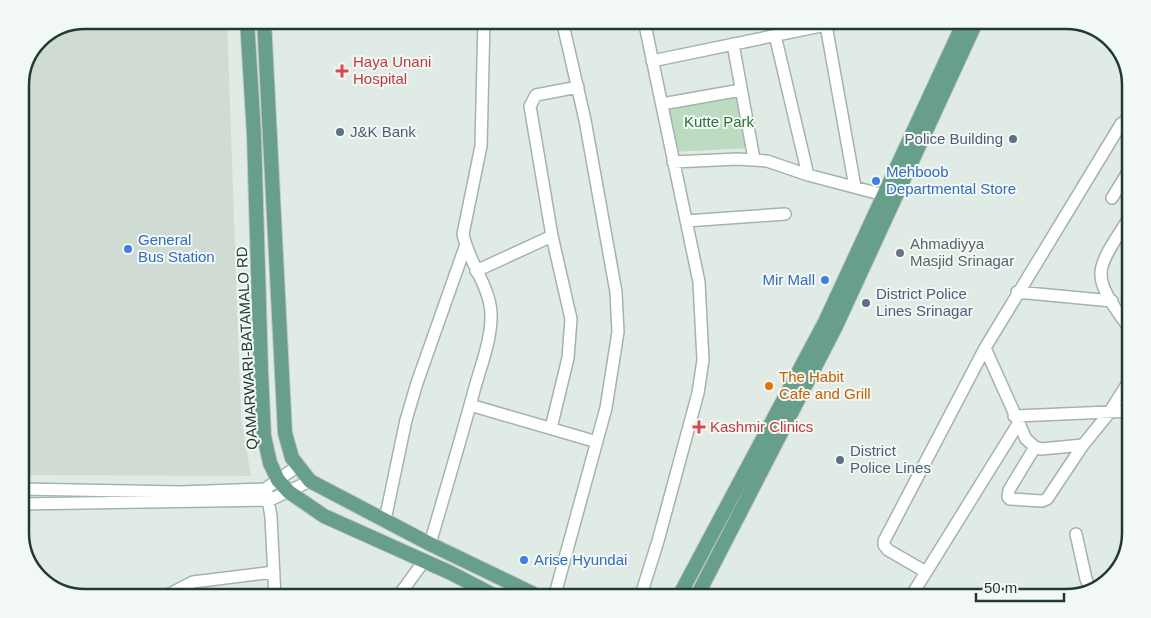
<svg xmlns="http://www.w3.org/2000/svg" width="1151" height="618" font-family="Helvetica,sans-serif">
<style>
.built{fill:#d0dbd4}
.green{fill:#bbdcc0}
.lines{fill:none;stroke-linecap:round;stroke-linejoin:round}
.minor-casing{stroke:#a4b3ac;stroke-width:14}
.major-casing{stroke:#c1c8c6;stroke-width:16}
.minor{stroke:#fff;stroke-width:11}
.major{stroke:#689f8a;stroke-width:14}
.health-dot{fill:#e0444e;stroke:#f2f8f4;stroke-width:2}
.service-dot{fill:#5c6f8a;stroke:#f2f8f4;stroke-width:2}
.shop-dot{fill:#3f7fe0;stroke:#f2f8f4;stroke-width:2}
.worship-dot{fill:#6b7280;stroke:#f2f8f4;stroke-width:2}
.food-dot{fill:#e8710a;stroke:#f2f8f4;stroke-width:2}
.labels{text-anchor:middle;stroke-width:4;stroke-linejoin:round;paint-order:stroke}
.health-label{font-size:15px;fill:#be3a42;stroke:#f2f8f4;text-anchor:start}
.park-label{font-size:15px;fill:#2e7040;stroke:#f2f8f4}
.service-label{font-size:15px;fill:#4e5e75;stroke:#f2f8f4;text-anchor:start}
.shop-label{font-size:15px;fill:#366cbe;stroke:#f2f8f4;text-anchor:start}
.worship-label{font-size:15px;fill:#5b616d;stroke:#f2f8f4;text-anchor:start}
.street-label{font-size:15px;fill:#223b32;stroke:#f2f8f4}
.food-label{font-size:15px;fill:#c56008;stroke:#f2f8f4;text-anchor:start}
.rim{fill:none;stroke:#223b32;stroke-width:2.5}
</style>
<rect width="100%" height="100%" fill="#e1ebe6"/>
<path class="built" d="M85,20H227L241,417L251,476L20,475V81L39,39Z"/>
<path class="green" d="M741,90L752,148L672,152L662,104Z"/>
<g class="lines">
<g class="minor-casing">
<path id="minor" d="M950,20L962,27
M826,25L855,187
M775,35L808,175
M733,44L754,159
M652,61L850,20
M662,104L741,90
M673,162L738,159L767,161L808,175L884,195
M1112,198L1131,167
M1131,215C1123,229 1101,257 1101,273C1100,292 1121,315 1131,331
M686,221L785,214
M476,271L552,236
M1017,292L1112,301
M985,348L1026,439L1035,447L1041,449L1083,445L1109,413L1131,378
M470,405L597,442
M1014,416L1131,411
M551,428L568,358L571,319L552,236L530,106L536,95L578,87
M1035,447L1009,490L1008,497L1010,499L1042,501L1047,499L1083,445
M20,489L181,492L265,489L298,466
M267,493L271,517L275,598
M20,504L270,500L310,481
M385,520L406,420L417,383L465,247
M1076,534L1086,579L1091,591
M430,544C445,492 461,439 475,387C482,363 492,337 491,312C489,285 468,261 463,234L481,146L484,20
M926,572L888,550L884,545V541L985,348L1121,124L1126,120L1131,121
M162,598L193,582L274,572
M397,598L424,561
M554,598L606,408L618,332L616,292L585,120L562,20
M640,598L658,541L698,393L703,360L699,282L644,20
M910,598L1018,424"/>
</g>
<g class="major-casing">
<path id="major" d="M247,20L254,135L261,371L264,436L270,463L278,480L289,492L324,516L451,573L499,598
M264,20L285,433L292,458L310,481L430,544L542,598
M678,598L825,322L965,20
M696,598L836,326L977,20"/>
</g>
<use href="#minor" class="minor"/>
<use href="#major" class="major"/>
</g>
<g class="health-dot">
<path d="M339.5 63.5h5v5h5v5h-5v5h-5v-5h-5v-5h5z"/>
<path d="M696.5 419.5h5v5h5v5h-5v5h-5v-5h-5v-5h5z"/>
</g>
<g class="service-dot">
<circle cx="340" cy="132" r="5"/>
<circle cx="1013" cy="139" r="5"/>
<circle cx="866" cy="303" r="5"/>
<circle cx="840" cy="460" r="5"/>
</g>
<g class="shop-dot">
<circle cx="876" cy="181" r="5"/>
<circle cx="128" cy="249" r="5"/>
<circle cx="825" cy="280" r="5"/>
<circle cx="524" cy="560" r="5"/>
</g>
<circle class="worship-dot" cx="900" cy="253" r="5"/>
<circle class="food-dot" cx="769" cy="386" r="5"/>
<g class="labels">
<g class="health-label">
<text x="353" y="67">Haya Unani<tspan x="353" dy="17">Hospital</tspan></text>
<text x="710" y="432">Kashmir Clinics</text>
</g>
<g class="park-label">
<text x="719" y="127">Kutte Park</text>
</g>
<g class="service-label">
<text x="350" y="137">J&amp;K Bank</text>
<text x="1003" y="144" text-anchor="end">Police Building</text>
<text x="876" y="299">District Police<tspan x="876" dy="17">Lines Srinagar</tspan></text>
<text x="850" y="456">District<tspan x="850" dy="17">Police Lines</tspan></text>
</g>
<g class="shop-label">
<text x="886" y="177">Mehboob<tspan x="886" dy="17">Departmental Store</tspan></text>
<text x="138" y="245">General<tspan x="138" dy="17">Bus Station</tspan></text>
<text x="815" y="285" text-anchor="end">Mir Mall</text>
<text x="534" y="565">Arise Hyundai</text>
</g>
<g class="worship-label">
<text x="910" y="249">Ahmadiyya<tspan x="910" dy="17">Masjid Srinagar</tspan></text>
</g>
<g class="street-label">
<text transform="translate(247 348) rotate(-93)" y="5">QAMARWARI-BATAMALO RD</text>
</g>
<g class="food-label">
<text x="779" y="382">The Habit<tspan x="779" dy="17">Cafe and Grill</tspan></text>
</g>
</g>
<path d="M0 0H1151V618H0ZM85 29H1066A56 56 0 0 1 1122 85V533A56 56 0 0 1 1066 589H85A56 56 0 0 1 29 533V85A56 56 0 0 1 85 29Z" fill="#f2f8f4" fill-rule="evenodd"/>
<path class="rim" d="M85 29H1066A56 56 0 0 1 1122 85V533A56 56 0 0 1 1066 589H85A56 56 0 0 1 29 533V85A56 56 0 0 1 85 29Z"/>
<path d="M976 593v8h88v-8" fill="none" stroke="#223b32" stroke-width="2.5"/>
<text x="984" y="593" font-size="15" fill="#223b32" stroke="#f2f8f4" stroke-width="4" paint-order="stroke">50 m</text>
</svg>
